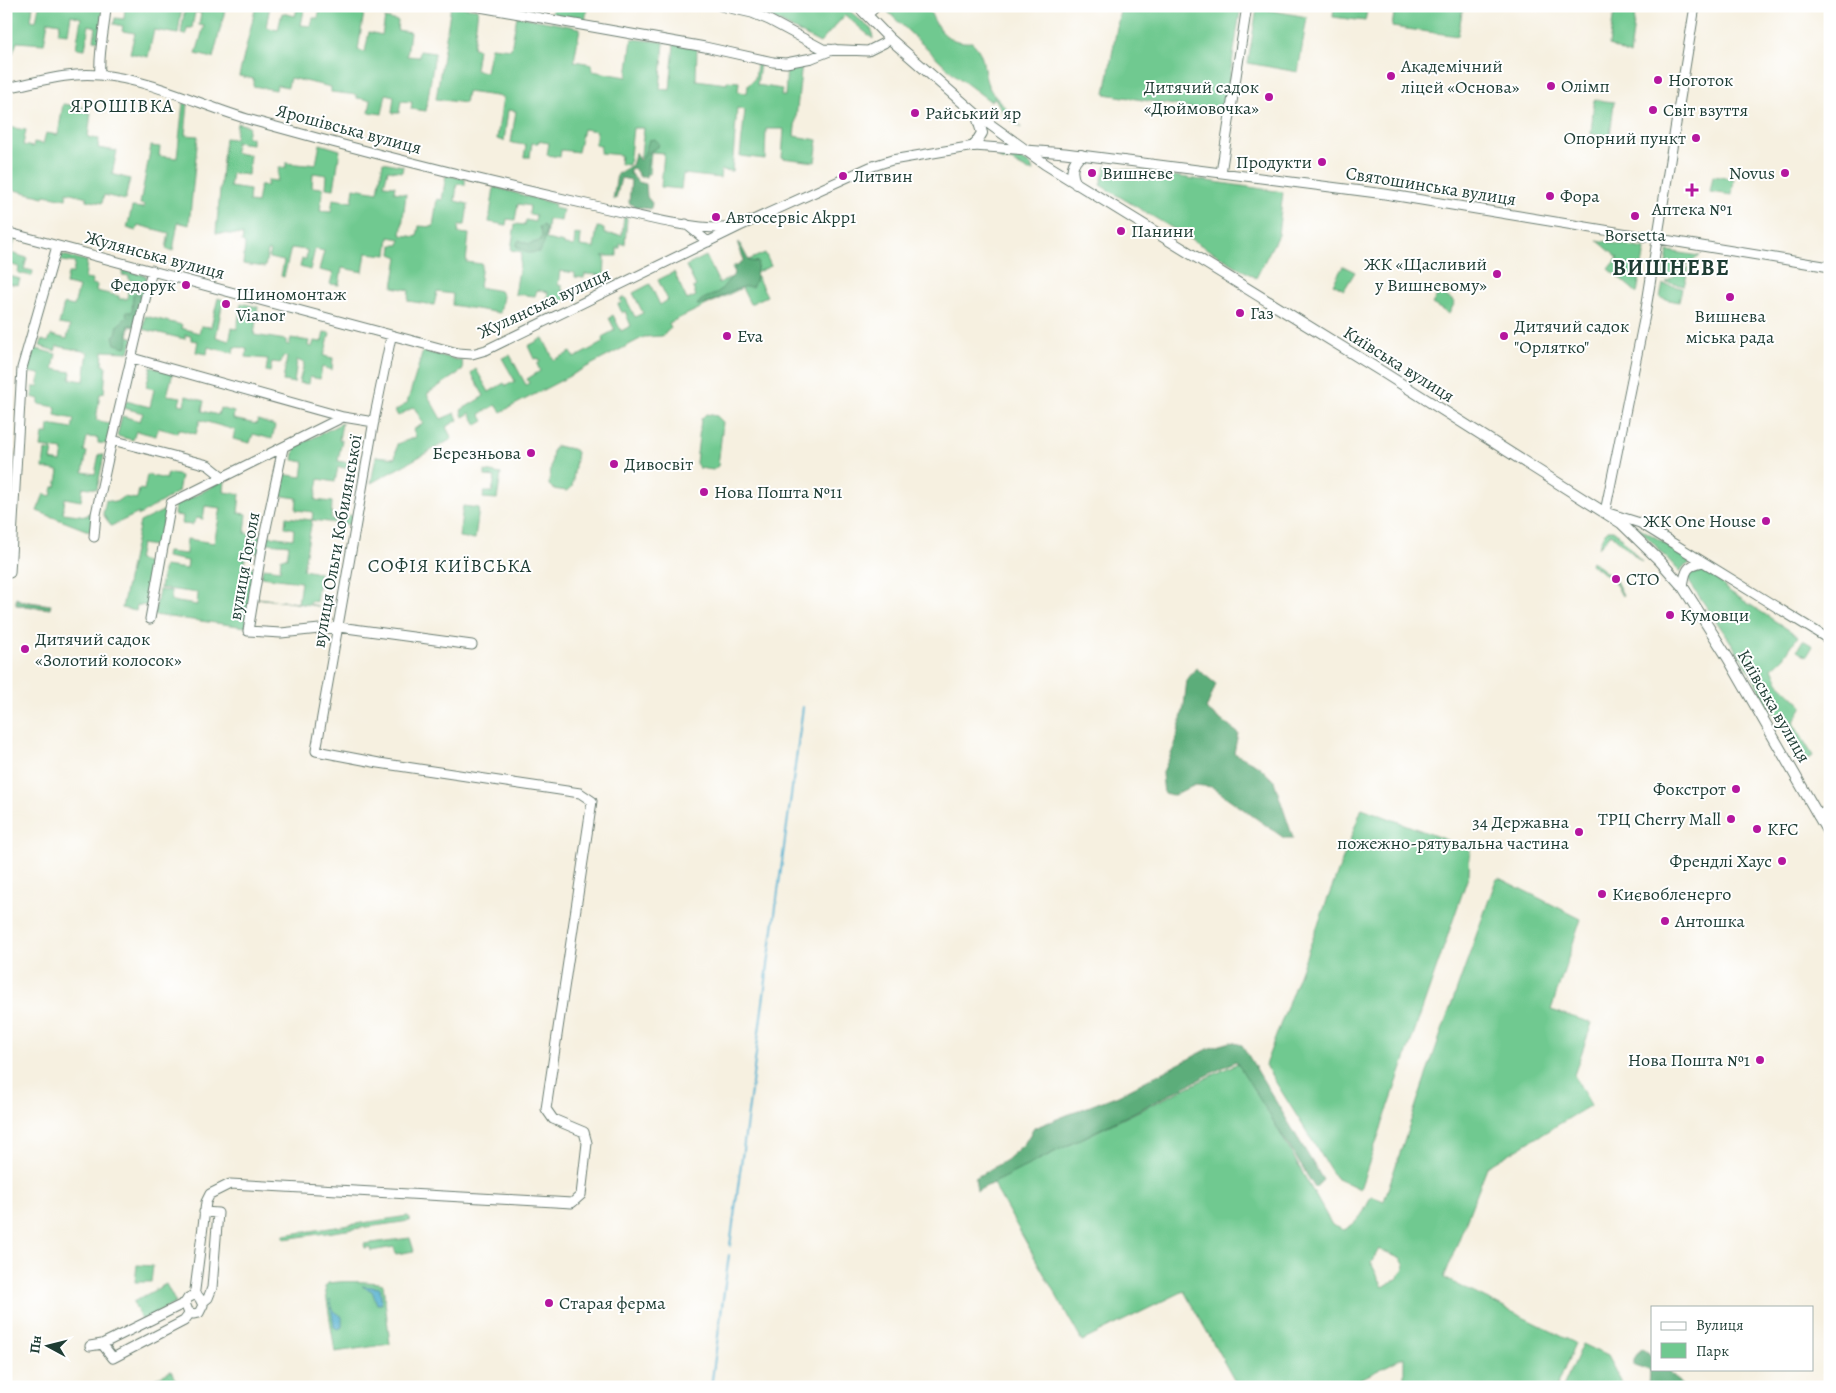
<svg xmlns="http://www.w3.org/2000/svg" width="1836" height="1393" font-family="Alegreya,serif">
<style>
.green{fill:#70c990;stroke:#488362;fill-rule:evenodd}
.forest{fill:#5cad7a;stroke:#3e7557}
.water{fill:#4faece;stroke:#377681}
.lines{fill:none;stroke-linecap:round;stroke-linejoin:round}
.stream{stroke:#4faece;stroke-width:2}
.minor-casing{stroke:#6a7c70;stroke-width:11}
.major-casing{stroke:#6a7c70;stroke-width:12}
.minor{stroke:#fff;stroke-width:9}
.major{stroke:#fff;stroke-width:10}
.poi-dot{fill:#b5179e;stroke:#fff;stroke-width:2}
.labels{text-anchor:middle;stroke-width:4;stroke-linejoin:round;paint-order:stroke}
.poi-label{font-size:18px;fill:#1f3d34;stroke:#fff;text-anchor:start}
.street-label{font-size:18px;fill:#1f3d34;stroke:#fff}
.neighbourhood-label{font-size:19px;letter-spacing:1px;fill:#1f3d34;stroke:#fff}
.district-label{font-size:22px;font-weight:bold;letter-spacing:1px;fill:#1f3d34;stroke:#fff}
</style>
<rect width="100%" height="100%" fill="#fff"/>
<filter id="ink" filterUnits="userSpaceOnUse"><feTurbulence type="fractalNoise" baseFrequency=".02" numOctaves="2"/><feDisplacementMap in="SourceGraphic" scale="10" xChannelSelector="R" yChannelSelector="G"/><feConvolveMatrix kernelMatrix="1 2 1 2 8 2 1 2 1" color-interpolation-filters="sRGB"/></filter>
<filter id="wash" filterUnits="userSpaceOnUse"><feTurbulence type="fractalNoise" baseFrequency=".0096" numOctaves="4" result="noise"/><feDisplacementMap in="SourceGraphic" scale="20" xChannelSelector="R" yChannelSelector="G"/><feGaussianBlur stdDeviation="1.12" result="paint"/><feColorMatrix in="noise" values="0 0 0 0 0 0 0 0 0 0 0 0 0 0 0 0 0 1.4 0 .05"/><feComposite in="paint" operator="in"/></filter>
<g filter="url(#wash)">
<rect width="100%" height="100%" fill="#f6f0e0"/>
<path class="green" d="M9,6H33L31,20L36,21L39,6H103L100,41L94,40L96,27L89,25L85,49L76,48L81,18L71,15L68,34L58,33L60,23L48,21L44,44L17,42L12,55L6,54V21Z
M125,6H182L178,34L154,30L148,57L130,53L135,33L122,31L123,26L114,24L115,18L124,19Z
M185,6H226L213,58L196,54L204,26L199,25L201,13L195,12L192,28H187L186,35L181,34Z
M256,6H270L266,27L278,30L282,13L295,16L298,6H305L301,25L311,26L313,18H318L320,7L333,9L334,6H365L358,50L365,52L369,32L382,35L385,18L398,21L397,30L410,32L407,56L419,57L420,51L435,53L426,111L411,109L412,102L401,101L399,113H392L394,96L386,94L382,114L369,112L371,100L357,98V95L331,92V87L290,78L288,87L277,85L276,90L253,86L254,79L239,76Z
M451,6L478,9L473,48L478,49L475,70L486,72L491,47L511,49L517,16L580,28L574,61L592,64V71L627,77L632,39L664,42L660,89L670,90L674,44L697,48L696,80L727,84V81L739,82L738,92L747,93L748,85L755,78L757,64H760L757,85L782,89L781,96H785L787,66L802,63L794,136L818,140L815,162L782,158L784,129H766L765,159L740,156L745,110L737,108L732,171L721,170L720,178L683,174L681,189L661,187L664,153L651,152L649,174L639,173L644,128H633L629,165L620,164L621,155L600,153L601,146L595,145L597,131L583,129L578,152L561,150L560,157L547,155L549,143L538,141V143H532L530,157H524L526,145L511,143L516,111L508,110L504,141L497,139L503,97L467,92L465,103L436,99Z
M553,6H587L585,24L551,17Z
M749,6H844L872,30L873,39L845,15L820,43Z
M888,6H928C936,28 946,44 972,42C987,57 981,67 988,85C994,100 1014,112 1021,128L1004,114L995,98L990,101L955,75L888,12Z
M1138,6H1241L1224,113L1105,94L1120,10L1137,12Z
M1334,6H1368L1365,21L1333,17Z
M1395,6H1463L1458,36L1392,27Z
M1615,6H1636L1630,55L1609,45Z
M1257,8L1307,17L1298,72L1248,63Z
M1594,100L1614,102L1610,136L1591,134Z
M183,103L188,104L185,135L198,136L189,225L178,222L173,251L166,249L169,233L138,225L136,231L127,228L132,207L144,208V205L140,204L151,146L160,147L159,156L177,158Z
M63,104L83,107V112L91,113L88,137L99,139L98,148L117,151L112,174L130,179L125,200L104,195L102,203L86,200L87,197L67,192L66,199L45,195L44,197L6,188L7,127L26,130L23,145L33,147L34,142L43,144L46,133L58,135Z
M237,123L249,126L247,137L252,138V144L236,142L235,153L250,155L248,175L232,173L230,187L250,190L249,202L257,203L260,185L267,186L268,180L277,181L279,167L286,168V163L307,165L308,163L316,164L320,144L340,150L334,189L326,188L327,175L313,173L312,187L323,188L320,211L331,212L333,199L352,202L354,188L378,192L383,162L403,166L402,172L388,170L384,185L395,186L394,192L406,194L401,235L417,237L419,226L433,227L437,199L442,200L446,175L465,179V185L457,184L455,201L468,204L465,225H459L458,233L469,234L466,262L482,264L479,287L500,291L503,296L500,313L452,305L453,294L437,292L434,305L408,301L409,290L393,287L398,257L391,254L392,245H399L400,239L389,237L387,255L366,253L363,272L342,268L339,285L330,284L333,273L319,270L324,251L315,249L310,270L300,267L302,259H306L307,250L291,248L284,277L281,276L284,261L269,258L271,251H268L265,267L243,264L245,244L242,242L243,235L216,233L225,138L235,139Z
M995,152L1017,158L1031,165L1033,171H1029L1011,161L1001,160Z
M1106,166L1283,192L1278,235L1256,278L1100,185Z
M1713,176L1734,179L1732,195L1710,192Z
M494,187L555,204L554,208L563,210L561,221L548,219L546,239L564,243V245L574,246L575,234L581,235L580,246L594,248L597,227L604,228V234L622,235L624,217L627,218L625,244H620V248H617V256H602L605,257L604,283L600,286V275L585,274L584,278L575,277V273L560,271L558,285L562,286V291H565L566,300L546,309L548,292L537,290L535,296L515,294L522,252L511,250L515,224L525,225L526,220L535,222L536,215L529,214L530,206L518,204L515,220L507,219L506,225L489,222Z
M6,238L15,240L11,253L27,258L24,269L33,271L32,276L18,273L19,267L6,263Z
M1597,240L1645,249L1637,293L1609,269L1618,258Z
M1668,251L1700,256L1663,280Z
M765,253L771,266L755,273L767,296L750,304L742,288L669,323L671,328L662,336L644,337L501,412L496,405L480,414L484,421L477,425L470,413L463,417L461,410L484,396L471,373L476,369L489,392L504,383L506,386L515,381L502,358L510,355L526,385L529,383L527,379L540,371L537,364L540,362L538,358L534,359L528,346L543,338L554,360L571,352L574,358L604,342L602,337L615,330L609,318L613,315L621,331L631,326L625,311L622,313L618,304L622,303L620,299L625,297L635,317L643,313L633,293L650,284L660,305L668,300L658,280L674,272L687,300L696,296L693,288L696,286L686,266L706,256L719,283L736,275L732,267Z
M59,254L87,261L85,279L93,280L92,284L97,285L96,291L119,296V299H127L128,291L140,292L141,283L129,280V276L122,275L123,270L147,276L135,327L130,326L128,336L133,338L129,352L103,351L102,365L106,366L104,393L100,394L96,420L112,424L107,444L98,443V438L87,437L84,451L87,452L83,472L95,474L99,454L104,455L97,489L83,487L81,501L65,498L63,513L87,516L88,513L93,514L91,532L37,511L44,494L51,496L53,487H56L59,471L43,468L45,450L53,451L51,460L61,462L63,450L41,447L43,434H48L49,425L72,429L74,419L55,415L56,407L39,404V399L32,397L33,387H38L40,374L27,372L33,348L56,354L53,369L71,372L70,379L84,381L88,352L57,346L55,351L40,346L42,340L48,342L51,335L67,339L70,326L59,324L64,304L74,306L79,287L66,284L68,273H73L75,263L57,260Z
M1343,266L1355,272L1344,290L1333,284Z
M1689,267L1684,286L1666,282Z
M6,275L20,279L18,285L6,283Z
M1663,284L1682,288L1679,302L1660,298Z
M1439,292L1455,302L1449,314L1432,304Z
M218,298L223,300L216,337L229,341L232,328L237,329L241,303L258,307L254,335L286,340V344L289,345L291,338L309,341L308,346L312,347L314,341L322,342L324,332L330,333L324,356L333,358L332,370L322,367L320,379L310,377L309,384L299,383L304,363L297,360L294,383L283,381L287,357L283,356L281,363L272,362L270,372L266,371L268,359L246,357L247,348L234,347L233,353L208,347L207,354L196,352L198,341L191,340V336L185,335V339L180,338L143,329L145,316L182,325L181,328L199,333L201,326L211,327Z
M423,351L462,361L463,370L427,394L441,419L455,413L458,420L446,427L452,439L371,483L376,456L395,458L397,444L416,437L413,430L423,423L414,407L398,416L395,411L407,403Z
M151,367L173,373L167,395L181,397L179,404L184,405L186,396L204,401L202,411L218,415L220,408L234,412L233,419L256,424L258,420L275,426L272,439L253,434L250,443L233,439L235,430L200,420L196,434L178,429L177,433L158,428L156,436L136,431L133,440L117,436L122,416L140,421L143,413L124,408L126,401L150,407L154,389L146,387Z
M6,404L11,405L10,435L6,433Z
M706,414L717,416L723,422L718,466L713,470L699,468L696,463L701,419Z
M342,423L339,440H342L338,461L354,464L353,469L338,467L335,482L319,479L315,500L332,502L331,519L342,521L350,515L354,516L353,525L312,520L303,570L320,573L316,602L310,601L309,604L318,606L257,598L298,603L301,582L261,577L263,568L280,570L281,558H287L289,545L267,543L268,536L293,539L294,529L285,527L286,517L312,520L313,512L296,510L297,498L276,495L281,474L302,477L304,462L293,460L295,447Z
M556,446L573,449L577,452L572,487L567,491L553,489L549,485L553,450Z
M485,471L501,474L497,499L483,498L484,492H492L495,477L485,476Z
M168,473L181,476L178,492L138,516L139,513L111,526L103,514L106,500L116,502L123,497L137,499L139,489L144,490L147,475L166,479Z
M225,480L224,492L240,494L238,513L247,514L245,533L262,535L259,553L246,552L244,566L257,568L246,627L154,615L159,590L171,591V601L197,605L198,593L160,588L164,566L187,569L188,561L166,557L167,552L186,554L187,539L214,543L221,508L205,506L203,519L197,518L192,525L182,524L183,516L174,515L175,506Z
M463,506L479,508L475,539L459,537Z
M165,510L160,547L141,544L138,560L154,564L155,570L149,606L137,605L136,611L122,608L140,522Z
M1637,526L1694,561L1683,567L1680,572Z
M1608,530H1613L1617,533L1642,562L1611,534L1598,548L1603,535Z
M1592,561L1616,581L1623,595L1622,596L1614,581L1591,564Z
M1693,568C1704,570 1721,579 1726,589L1798,636L1784,657L1772,668L1778,682L1803,706L1793,723L1813,756L1803,761L1798,756L1743,660L1690,583L1687,576Z
M1803,640L1813,646L1807,656L1797,650Z
M1362,808L1470,849L1469,874L1360,1189L1335,1177L1265,1065Z
M1499,878L1581,919L1551,1010L1592,1023L1574,1075L1591,1105L1487,1167L1444,1278L1575,1343L1557,1387H1404V1357L1345,1387H1238L1184,1291L1082,1341L992,1182L1240,1062L1332,1225L1344,1230C1359,1222 1365,1211 1371,1196L1384,1201L1424,1081L1496,880ZM1379,1249L1401,1259L1405,1266L1398,1278L1383,1287L1371,1263Z
M408,1216L410,1218L409,1221L284,1239V1235Z
M410,1238L414,1251L396,1254L394,1247L371,1251L370,1247L365,1248L364,1244Z
M137,1265L153,1266L151,1282H135Z
M339,1282C346,1281 378,1282 383,1284L390,1344L335,1352L325,1287L328,1283Z
M166,1284L176,1303L142,1320L133,1302Z
M1582,1344L1607,1356L1624,1387H1563Z
M171,1371L178,1384L172,1387H156L153,1380Z"/>
<path class="forest" d="M655,139L659,143L658,147L649,152L646,177H640L634,168L630,169V173L638,182L646,184L647,197L652,203L651,209L636,207L629,203L631,180L621,178L616,199H613L617,174L632,165L636,152L639,160L643,157L649,140Z
M543,225L546,229L544,243L540,252L528,253L516,246L519,240L529,244L540,241L542,236L539,227Z
M739,242L749,261L758,262L755,282L752,287C732,284 717,305 697,305C701,297 712,297 718,292C724,287 727,281 733,276L735,267L744,260L738,245Z
M136,293L141,296L134,325H129C127,332 129,344 126,347L115,344L113,336L116,334L118,325L127,317L126,312H132L133,295Z
M16,598L22,601L51,605L50,609L16,605Z
M1196,668L1216,684L1206,709L1238,733L1234,753L1259,766L1274,781L1293,838H1284L1212,787L1195,785L1174,795L1164,794L1162,774L1175,745L1184,706L1187,680Z
M1231,1042L1242,1045L1323,1180L1315,1188L1236,1061L977,1191L975,1178L1006,1160L1024,1144L1034,1128L1118,1095L1210,1048Z
M1641,1348L1652,1356V1369H1668L1683,1387H1649L1650,1370L1634,1365V1359Z"/>
<path class="water" d="M362,1286L380,1288L382,1304H377L372,1291Z
M330,1299L333,1310L342,1317V1327L338,1329L334,1327Z"/>
<g class="lines">
<path class="stream" d="M730,1246L803,707
M711,1387L729,1255"/>
</g>
</g>
<g filter="url(#ink)">
<g class="lines">
<g class="minor-casing">
<path id="minor" d="M474,6L705,47L773,62L786,63L812,58L835,49
M721,6L752,13L769,20L823,49L868,51L884,43L889,38
M1695,6L1645,315L1605,512L1640,523L1830,640
M867,15L877,6
M100,75C98,52 105,29 106,6
M6,88C38,82 67,72 99,75C150,79 202,106 251,120C362,151 474,179 586,204C624,212 698,233 735,227
M1221,173L1247,6
M686,224L708,242
M6,232L458,353L472,354L486,350L740,226L870,167L892,160L974,146L1065,153L1385,194L1830,267
M132,358L343,417L374,422
M112,440L208,465L223,477
M283,448L262,547L248,631L281,633L339,627L472,645
M94,537L96,514L112,440L152,270
M10,573L22,368L57,246
M1683,587C1685,571 1687,565 1703,562
M150,619L171,503L343,417
M1818,816L1830,809
M194,1295L199,1297L203,1305L199,1313L193,1314L188,1311L185,1303L188,1298L194,1295L195,1290L206,1202L210,1194L230,1184L572,1203L581,1195L587,1143L584,1132L553,1119L546,1109L592,801L580,793L379,763L316,751L375,415L391,337
M203,1302L208,1298L212,1288L218,1213L204,1212
M102,1344L113,1358L184,1321L190,1313
M90,1346L102,1344L185,1303"/>
</g>
<g class="major-casing">
<path id="major" d="M858,6L889,38L977,115L1045,164L1381,371L1621,523L1660,561L1683,587L1728,658L1830,836
M974,146L982,133L977,116
M1076,184C1070,173 1071,164 1081,155"/>
</g>
<use href="#minor" class="minor"/>
<use href="#major" class="major"/>
</g>
</g>
<g class="poi-dot">
<circle cx="1391" cy="76" r="5"/>
<circle cx="1658" cy="80" r="5"/>
<circle cx="1551" cy="86" r="5"/>
<circle cx="1269" cy="97" r="5"/>
<circle cx="1653" cy="110" r="5"/>
<circle cx="915" cy="113" r="5"/>
<circle cx="1696" cy="138" r="5"/>
<circle cx="1322" cy="162" r="5"/>
<circle cx="1092" cy="173" r="5"/>
<circle cx="1785" cy="173" r="5"/>
<circle cx="843" cy="176" r="5"/>
<path d="M1689.5 182.5h5v5h5v5h-5v5h-5v-5h-5v-5h5z"/>
<circle cx="1550" cy="196" r="5"/>
<circle cx="1635" cy="216" r="5"/>
<circle cx="716" cy="217" r="5"/>
<circle cx="1121" cy="231" r="5"/>
<circle cx="1497" cy="274" r="5"/>
<circle cx="186" cy="285" r="5"/>
<circle cx="1730" cy="297" r="5"/>
<circle cx="226" cy="304" r="5"/>
<circle cx="1240" cy="313" r="5"/>
<circle cx="727" cy="336" r="5"/>
<circle cx="1504" cy="336" r="5"/>
<circle cx="531" cy="453" r="5"/>
<circle cx="614" cy="464" r="5"/>
<circle cx="704" cy="492" r="5"/>
<circle cx="1766" cy="521" r="5"/>
<circle cx="1616" cy="579" r="5"/>
<circle cx="1670" cy="615" r="5"/>
<circle cx="25" cy="649" r="5"/>
<circle cx="1736" cy="789" r="5"/>
<circle cx="1731" cy="819" r="5"/>
<circle cx="1757" cy="829" r="5"/>
<circle cx="1579" cy="832" r="5"/>
<circle cx="1782" cy="861" r="5"/>
<circle cx="1602" cy="894" r="5"/>
<circle cx="1665" cy="921" r="5"/>
<circle cx="1760" cy="1060" r="5"/>
<circle cx="549" cy="1303" r="5"/>
</g>
<g class="labels">
<g class="poi-label">
<text x="1401" y="72">Академічний<tspan x="1401" dy="21">ліцей «Основа»</tspan></text>
<text x="1668" y="86">Ноготок</text>
<text x="1561" y="92">Олімп</text>
<text x="1259" y="93" text-anchor="end">Дитячий садок<tspan x="1259" dy="21">«Дюймовочка»</tspan></text>
<text x="1663" y="116">Світ взуття</text>
<text x="925" y="119">Райський яр</text>
<text x="1686" y="144" text-anchor="end">Опорний пункт</text>
<text x="1312" y="168" text-anchor="end">Продукти</text>
<text x="1102" y="179">Вишневе</text>
<text x="1775" y="179" text-anchor="end">Novus</text>
<text x="853" y="182">Литвин</text>
<text x="1560" y="202">Фора</text>
<text x="1692" y="215" text-anchor="middle">Аптека №1</text>
<text x="726" y="223">Автосервіс Akpp1</text>
<text x="1131" y="237">Панини</text>
<text x="1635" y="241" text-anchor="middle">Borsetta</text>
<text x="1487" y="270" text-anchor="end">ЖК «Щасливий<tspan x="1487" dy="21">у Вишневому»</tspan></text>
<text x="176" y="291" text-anchor="end">Федорук</text>
<text x="236" y="300">Шиномонтаж<tspan x="236" dy="21">Vianor</tspan></text>
<text x="1250" y="319">Газ</text>
<text x="1730" y="322" text-anchor="middle">Вишнева<tspan x="1730" dy="21">міська рада</tspan></text>
<text x="1514" y="332">Дитячий садок<tspan x="1514" dy="21">"Орлятко"</tspan></text>
<text x="737" y="342">Eva</text>
<text x="521" y="459" text-anchor="end">Березньова</text>
<text x="624" y="470">Дивосвіт</text>
<text x="714" y="498">Нова Пошта №11</text>
<text x="1756" y="527" text-anchor="end">ЖК One House</text>
<text x="1626" y="585">СТО</text>
<text x="1680" y="621">Кумовци</text>
<text x="35" y="645">Дитячий садок<tspan x="35" dy="21">«Золотий колосок»</tspan></text>
<text x="1726" y="795" text-anchor="end">Фокстрот</text>
<text x="1721" y="825" text-anchor="end">ТРЦ Cherry Mall</text>
<text x="1569" y="828" text-anchor="end">34 Державна<tspan x="1569" dy="21">пожежно-рятувальна частина</tspan></text>
<text x="1767" y="835">KFC</text>
<text x="1772" y="867" text-anchor="end">Френдлі Хаус</text>
<text x="1612" y="900">Києвобленерго</text>
<text x="1675" y="927">Антошка</text>
<text x="1750" y="1066" text-anchor="end">Нова Пошта №1</text>
<text x="559" y="1309">Старая ферма</text>
</g>
<g class="street-label">
<text transform="translate(349 129) rotate(15)" y="6">Ярошівська вулиця</text>
<text transform="translate(1431 186) rotate(9)" y="6">Святошинська вулиця</text>
<text transform="translate(155 255) rotate(15)" y="6">Жулянська вулиця</text>
<text transform="translate(544 303) rotate(-25)" y="6">Жулянська вулиця</text>
<text transform="translate(1399 364) rotate(32)" y="6">Київська вулиця</text>
<text transform="translate(337 541) rotate(-80)" y="6">вулиця Ольги Кобилянської</text>
<text transform="translate(244 566) rotate(-80)" y="6">вулиця Гоголя</text>
<text transform="translate(1774 706) rotate(60)" y="6">Київська вулиця</text>
</g>
<g class="neighbourhood-label">
<text x="122" y="112">ЯРОШІВКА</text>
<text x="450" y="572">СОФІЯ КИЇВСЬКА</text>
</g>
<g class="district-label">
<text x="1671" y="275">ВИШНЕВЕ</text>
</g>
</g>
<rect width="1836" height="1393" fill="none" stroke="#fff" stroke-width="25"/>
<rect x="1651" y="1306" width="162" height="65" fill="#ffffff" stroke="#a5b1ae"/>
<rect x="1661" y="1322" width="25" height="8" fill="#ffffff" stroke="#a5b1ae"/>
<text x="1696" y="1330" font-size="15" fill="#1f3d34">Вулиця</text>
<rect x="1661" y="1343" width="25" height="15" fill="#70c990" stroke="#a5b1ae"/>
<text x="1696" y="1356" font-size="15" fill="#1f3d34">Парк</text>
<g transform="translate(48 1346) rotate(277)" stroke="#ffffff" stroke-width="4" paint-order="stroke">
<path d="M0-4L9 19L0 12L-9 19Z" fill="#1f3d34"/>
<text y="-8" font-size="14" font-weight="bold" text-anchor="middle" fill="#1f3d34">Пн</text>
</g>
</svg>
